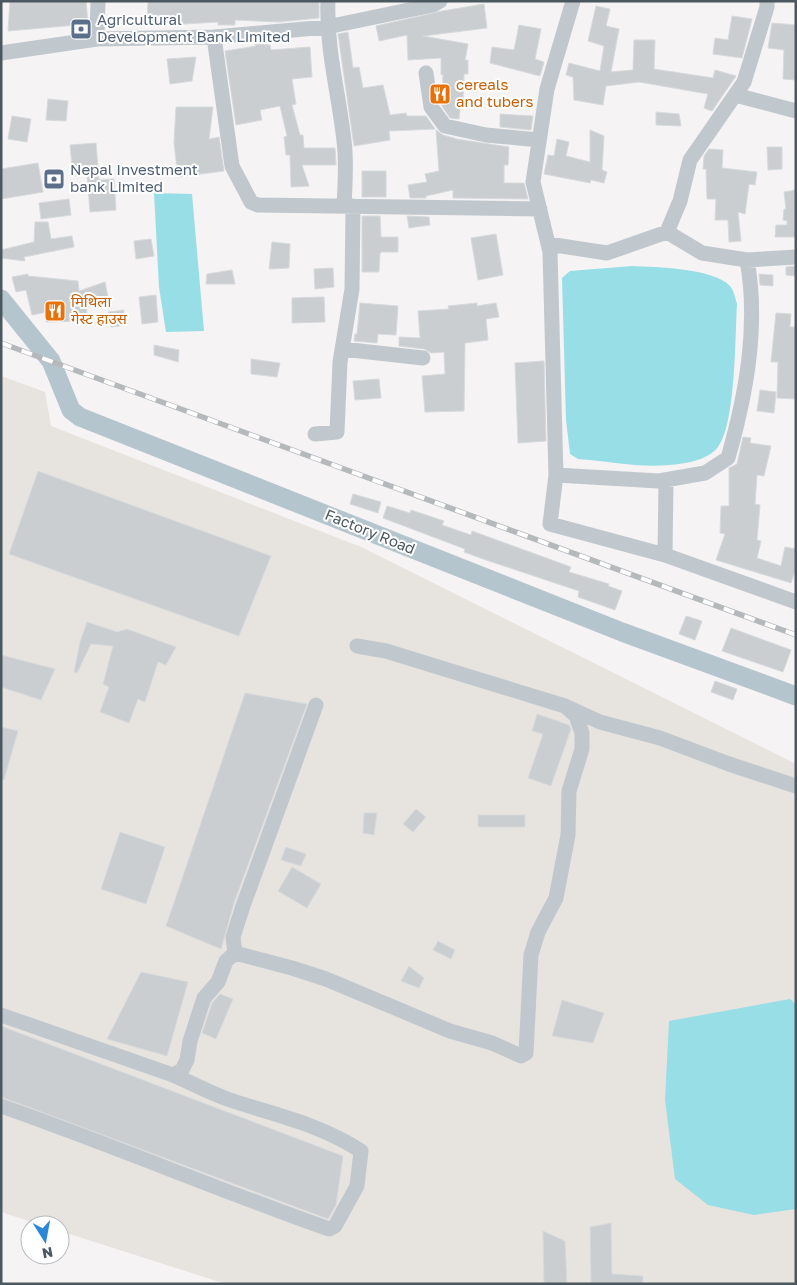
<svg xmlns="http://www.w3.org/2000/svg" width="797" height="1285" font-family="'Golos Text','Noto Sans Devanagari',sans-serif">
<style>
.commercial{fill:#e7e4df}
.water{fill:#98dee6}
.building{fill:#caced1;stroke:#d7dadd}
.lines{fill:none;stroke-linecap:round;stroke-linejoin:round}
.minor{stroke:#c0c8ce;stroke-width:15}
.major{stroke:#b5c5ce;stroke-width:19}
.rail-casing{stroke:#b6b9bc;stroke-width:5.5}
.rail{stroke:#fff;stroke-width:4;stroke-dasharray:11;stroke-linecap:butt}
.labels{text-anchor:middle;stroke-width:4;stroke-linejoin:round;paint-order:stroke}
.service-label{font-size:15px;fill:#4e5e75;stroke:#fff;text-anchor:start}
.food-label{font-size:15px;fill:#c56008;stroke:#fff;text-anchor:start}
.street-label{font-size:15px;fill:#4c585f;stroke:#fff}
</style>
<rect width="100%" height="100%" fill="#f5f3f3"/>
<path class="commercial" d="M1,376L45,392L51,426L361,547L796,764V1284H226L60,1231V1225H41L1,1212Z"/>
<path class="water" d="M154,193L192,194L204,331L166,332L159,287Z
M632,266C656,267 713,268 730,286C734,291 735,297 737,304C735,336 736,423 718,447C708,460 685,464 669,465C640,468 607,461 578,459L570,454L566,420L562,278L570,271Z
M790,999L796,1004V1209L754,1215L708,1205L675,1179L665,1100L669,1021Z"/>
<path class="building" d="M10,1H86L88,24L8,31Z
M148,1H319V18L278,22L235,20V25H218V22L184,24L147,23Z
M484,4L487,28L423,36L468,44L465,60H468V74H464L463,98H461L459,119L450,118L442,106L443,74L441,75V58L408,60L407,35L379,41L376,26L442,11Z
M596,6L610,9L606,26L619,29L611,72L633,70L634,40H655L654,69L713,78L715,70L736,76L712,111L704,108L708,94L639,82L606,86L603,105L574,100L573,77L566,75L569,63L600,71L604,46L588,41Z
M732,16L752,19L742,58L713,54L715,38L728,40Z
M772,23L796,25V80L783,79L784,50L768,48Z
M519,25L541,29L535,59L544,62L540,76L490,63L492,47L514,50Z
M348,32L353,68L359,67L363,88L383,85L390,115L406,113L407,116H426L435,129L389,131L390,140L354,146L338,34Z
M255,44L270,45L271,50L310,47L312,77L292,79L296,104L292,105L300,135H303L304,148H335L336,165H302L309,186L291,187L290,155H286L284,137L287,136L280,106L260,110L262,120L236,125L225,51L256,46Z
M196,57L192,81L170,84L167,59Z
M48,99L68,101L66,121L46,120Z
M176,107H213L209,139L219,137L224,171L178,177L174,143Z
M656,112L679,114L681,126L656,125Z
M500,114L533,116L531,130L500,127Z
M12,116L31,119L27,142L8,139Z
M436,130L443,135L457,139L509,147L508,165H504V183H524L528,199L453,198V190L426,196V198H410L408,185L427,182L425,174L439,171Z
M590,130L604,136L602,170L607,172L604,183L591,180L590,183L544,174L548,155L554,156L557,139L569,142L566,156L590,162Z
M96,143L99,180L114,179L116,210L90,212L87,175L73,176L70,145Z
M767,147H782V169L768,170Z
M709,149L723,150L722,168L757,172L755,185L749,184L745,214L738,212L741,241L729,242L728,220H715L716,199H707L706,169H703L704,156Z
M38,163L43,192L1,199V169Z
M362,171H386V197H362Z
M796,190V237H775L776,225H787V221L783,220L784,209H786L784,192Z
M69,199L71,215L41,219L39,203Z
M362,216H380L381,237H398V252H381L380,254L379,272H362Z
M407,216L429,217L430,225L409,228Z
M35,222H48L51,239L72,236L74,247L24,257L25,261L1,258V250L34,242Z
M496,234L503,275L478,280L471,238Z
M151,239L154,256L136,259L134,241Z
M272,242L290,244L289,268L269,269Z
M796,266V276L786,275V267Z
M333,268L334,287L315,289L314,269Z
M232,270L235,284H206L207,274Z
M28,274V276L78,281L79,291L105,282L109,302L87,307L86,321L46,322L47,312L32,315L26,290L16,292L12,277Z
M759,274L773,275V286L760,285Z
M156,295L158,322L142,324L139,297Z
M324,297L325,322L292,323V298Z
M360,303L398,306L396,335L378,334L377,343L354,341L355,334H357Z
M477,303V306L496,303L499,317L486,319L488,340L465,343L464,411L425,412L422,376L445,374L444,352L431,353L424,349L399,346V337L420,338L418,311L449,309L448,306Z
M124,310L122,326L111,327L108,312Z
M776,313L791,314L790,327H796V399L777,398L778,362H771Z
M154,345L179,350L178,362L154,355Z
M251,359L280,363L277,377L251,374Z
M544,361L546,441L518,443L515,363Z
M379,379L381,398L355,400L353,381Z
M760,390L776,392L774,413L757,411Z
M743,437L751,438L750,443L771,446L764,476L757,475L755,504L760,505L757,540L761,541L757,558L781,566L785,547L796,549V568L791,583L716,560L725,534L720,533L721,506H729V468L737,464Z
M38,471L271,556L239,636L9,554Z
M353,494L381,502L378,513L350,504Z
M387,506L410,513L411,510L444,521L442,525L471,535L472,531L571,567L569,572L609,584L608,586L622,591L615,610L578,597L579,591L483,559L464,552L465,549L383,518Z
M686,616L702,621L695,640L679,634Z
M87,622L117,632L127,629L176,647L166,665L158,662L145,702L138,699L129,723L100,712L109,687L103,684L113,646L91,644L77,673L74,672L80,642Z
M731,628L791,650L783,672L722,651Z
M1,655L55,669L41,700L1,687Z
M715,681L737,689L733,700L711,692Z
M245,693L307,704L234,903L221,949L166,926Z
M537,714L569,725L571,729L551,786L528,778L543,734L532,731Z
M1,727L18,731L4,780H1Z
M416,809L426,817L413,832L403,824Z
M364,813H377L374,835L363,833Z
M478,815H525V827H478Z
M120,832L165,847L146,904L101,889Z
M286,847L306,854L301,866L281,860Z
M292,867L321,884L307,908L278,891Z
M438,941L455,950L451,959L433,950Z
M409,966L424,978L419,988L401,981Z
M141,972L188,982L167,1056L107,1039Z
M220,994L233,999L216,1039L202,1033L212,1003Z
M562,1000L604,1013L593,1043L552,1036Z
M1,1026L343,1156L336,1205L328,1219L1,1097Z
M611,1223L612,1274L643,1276V1284H591L590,1227Z
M543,1231L565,1241L567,1284H544Z"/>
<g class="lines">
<path class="minor" d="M328,1C326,49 339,94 344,141C347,163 345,184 344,206
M573,1L547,89L533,182L550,252L556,475L550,524L665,555L796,602
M767,1V7L744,82L690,160L680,201L667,232L702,253L747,260L796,257
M214,37L232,166L251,202L258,205L540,209
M97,39L98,1
M1,53L97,39L214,37L327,27L433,5L440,1
M426,73L431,107L445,126L486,135L539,140
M735,95L796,111
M548,244L607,253L667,232
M342,349L423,358
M315,434L337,432L340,362L352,289L353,206
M556,475L659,481L705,473L728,458C746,395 759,326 747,260
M665,555L666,480
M357,646L386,651L565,706L600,722L660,738L729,764L796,786
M316,705L243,906L233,937L235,953L292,968L326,979L450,1031L492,1043L521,1056L526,1053L531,955L538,932L556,898L568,835L569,791L582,749V733L576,716L565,706
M1,1015L173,1075L182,1070L187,1060L190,1041L204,998L218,982L226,961L235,953
M1,1106C112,1145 219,1190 329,1229L335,1226L357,1186L361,1151C320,1124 275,1115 230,1100C210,1093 192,1083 173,1075"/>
<path class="major" d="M1,299L51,361L71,410L80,417L622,632L796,696"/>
<g class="rail-casing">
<path id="rail" d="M1,343L796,635"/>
</g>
<use href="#rail" class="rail"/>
</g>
<defs>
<g id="bank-square" transform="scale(1.125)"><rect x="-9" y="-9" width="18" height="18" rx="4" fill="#5c6f8a" stroke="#fff"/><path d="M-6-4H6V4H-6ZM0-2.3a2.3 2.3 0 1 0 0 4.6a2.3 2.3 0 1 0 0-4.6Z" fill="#fff"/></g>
<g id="restaurant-square" transform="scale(1.125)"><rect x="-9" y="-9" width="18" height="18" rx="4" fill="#e8710a" stroke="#fff"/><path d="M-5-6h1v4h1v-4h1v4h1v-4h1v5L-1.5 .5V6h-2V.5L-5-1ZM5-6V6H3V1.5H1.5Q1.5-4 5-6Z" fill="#fff"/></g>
</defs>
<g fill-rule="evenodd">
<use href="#bank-square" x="81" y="29"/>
<use href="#restaurant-square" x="440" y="94"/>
<use href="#bank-square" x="54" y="179"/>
<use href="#restaurant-square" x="55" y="311"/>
</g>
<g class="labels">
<g class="service-label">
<text x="97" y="25">Agricultural<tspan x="97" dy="17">Development Bank Limited</tspan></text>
<text x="70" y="175">Nepal Investment<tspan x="70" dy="17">bank Limited</tspan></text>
</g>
<g class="food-label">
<text x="456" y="90">cereals<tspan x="456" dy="17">and tubers</tspan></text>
<text x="71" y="307">मिथिला<tspan x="71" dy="17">गेस्ट हाउस</tspan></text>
</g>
<g class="street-label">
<text transform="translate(370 532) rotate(22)" y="5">Factory Road</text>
</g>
</g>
<rect width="797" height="1285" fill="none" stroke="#4c585f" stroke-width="5"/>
<g transform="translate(45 1240) rotate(169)"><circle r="24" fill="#ffffff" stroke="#b7bcbf"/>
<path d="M0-4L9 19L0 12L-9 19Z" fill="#2c88d6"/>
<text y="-8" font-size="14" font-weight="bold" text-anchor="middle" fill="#4c585f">N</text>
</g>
</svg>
